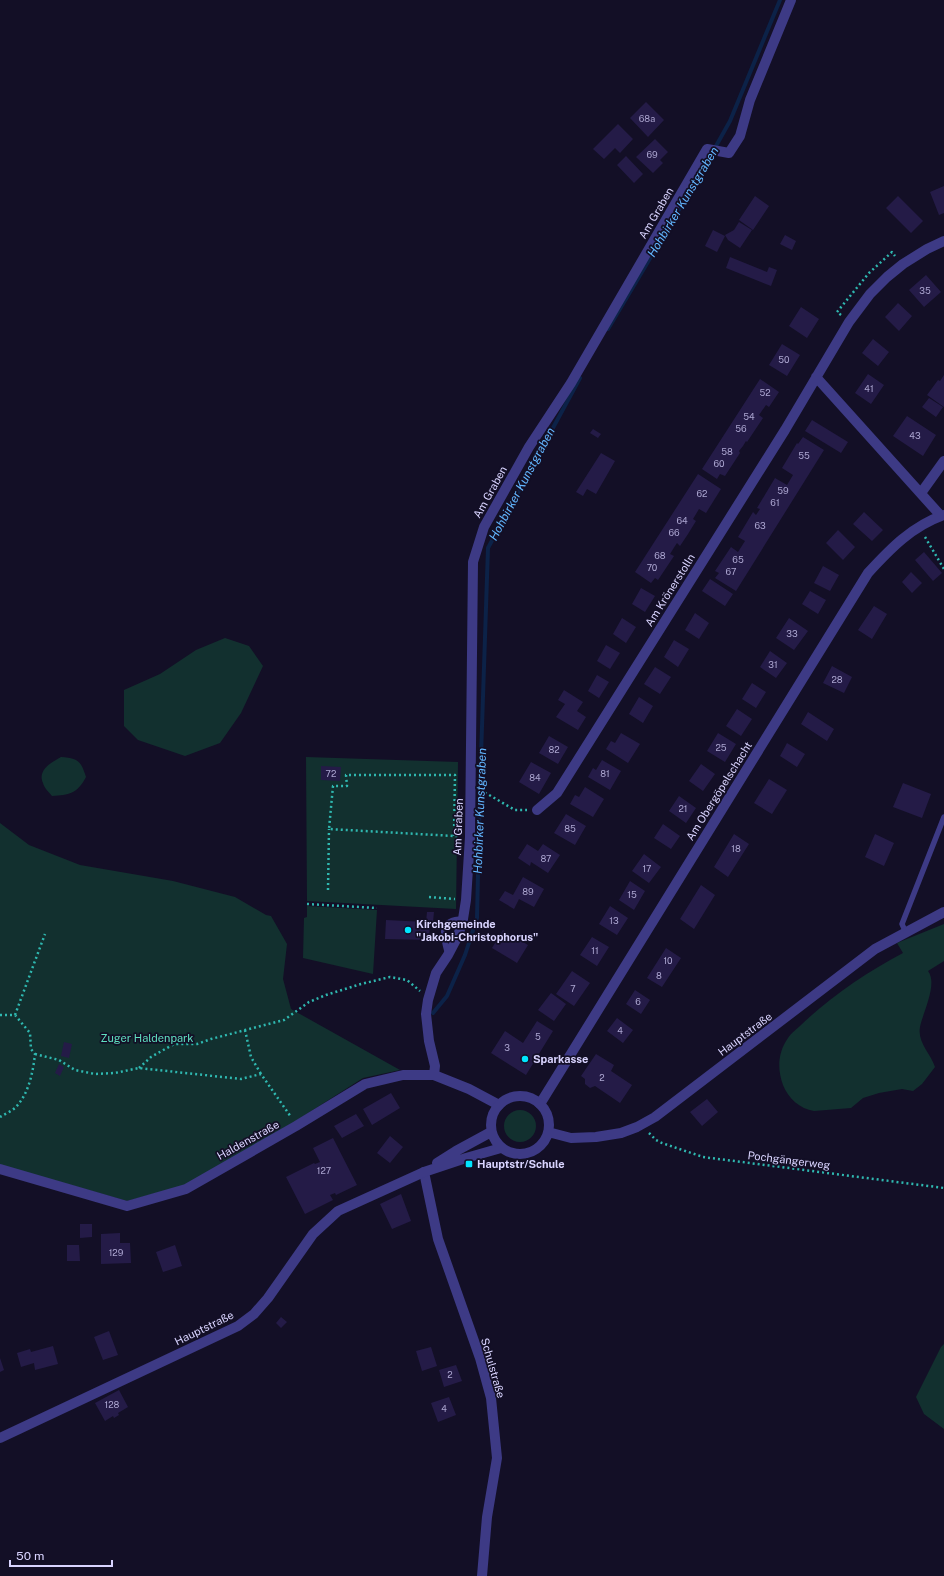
<svg xmlns="http://www.w3.org/2000/svg" width="944" height="1576" font-family="'Public Sans',sans-serif">
<style>
.green{fill:#12302f}
.lines{fill:none;stroke-linecap:round;stroke-linejoin:round}
.stream{stroke:#0c2248;stroke-width:4}
.building{fill:#241b47}
.path{stroke:#2fb8b0;stroke-width:2.5;stroke-dasharray:2 3;stroke-linecap:butt}
.service{stroke:#3d3a85;stroke-width:5.5}
.minor{stroke:#3d3a85;stroke-width:10}
.tertiary{stroke:#3d3a85;stroke-width:10}
.poi-dot{fill:#00e5ff;stroke:#130f26;stroke-width:1.5}
.labels{text-anchor:middle;stroke-width:3.5;stroke-linejoin:round;paint-order:stroke}
.number-label{font-size:9px;fill:#aca6d1}
.street-label{font-size:11px;fill:#d9d4ff;stroke:#130f26}
.poi-label{font-size:11px;font-weight:bold;fill:#d9d4ff;stroke:#130f26;text-anchor:start}
.park-label{font-size:11px;fill:#5fe0c0;stroke:#130f26}
.water-label{font-size:12px;font-style:italic;fill:#62b6ff;stroke:#130f26}
</style>
<rect width="100%" height="100%" fill="#130f26"/>
<path class="green" d="M225,638L249,646L263,666L241,713L220,743L185,756L138,740L124,726V690L160,674L196,650Z
M61,757C78,758 81,761 86,777C77,794 69,795 52,796C49,792 44,788 43,783C37,770 52,762 61,757Z
M306,757L458,762L456,909L307,901Z
M0,823L29,845L80,865L173,881L235,897L266,915L271,916L287,944L283,979L291,1009L400,1070L363,1078L294,1122L186,1185L127,1201L0,1165Z
M307,906L377,910L373,974L303,958L304,918L307,917Z
M944,924V961L928,971C938,984 923,1012 920,1027C917,1042 931,1054 935,1067L922,1084L913,1091L902,1089L879,1093L863,1098L851,1108L814,1111C800,1109 788,1098 783,1085C777,1069 778,1052 788,1038C791,1033 797,1029 801,1025C830,997 867,972 903,953L897,943Z
M504 1126a16 16 0 1 1 32 0a16 16 0 1 1-32 0Z
M944,1344V1429L924,1414L916,1397L941,1347Z"/>
<g class="lines">
<path class="stream" d="M608,329L702,171L730,121L780,0
M433,1013L447,996L465,955L477,918L480,786L488,548L580,378"/>
</g>
<path class="building" d="M646,102L664,120L648,137L630,118Z
M618,124L633,139L620,153L615,148L604,159L593,149Z
M655,139L668,152L660,160L663,163L653,173L636,157Z
M626,156L643,174L634,183L617,165Z
M944,186V213L939,215L930,192Z
M755,196L769,206L753,230L739,220Z
M898,196L923,221L911,233L886,208Z
M739,222L752,230L740,248L728,240L725,235L734,230Z
M713,230L725,236L717,252L705,246Z
M785,235L796,241L792,250L780,244Z
M730,257L767,272L769,267L777,270L771,286L726,268Z
M926,275L941,292L924,307L909,290Z
M898,303L912,316L899,331L885,317Z
M801,307L819,319L807,338L789,326Z
M873,339L889,352L878,366L862,353Z
M782,344L800,355L787,376L769,365Z
M868,374L884,385L871,404L855,393Z
M944,375V407L927,395L938,380L940,381Z
M760,379L779,392L769,407L766,405L759,415L763,418L747,442L746,441L743,446L739,451L740,453L725,476L720,474L717,479L702,469Z
M929,398L943,407L936,417L922,407Z
M907,416L936,435L923,456L893,436Z
M812,420L848,442L841,453L805,431Z
M593,429L601,434L598,438L590,433Z
M803,437L824,450L736,591L715,578L719,573L715,571L731,547L738,552L745,541L738,537L753,512L756,515L760,509L757,508L775,478L787,485L793,475L782,468L797,443L798,444Z
M601,453L615,461L596,494L587,489L583,496L576,492Z
M698,474L721,489L706,513L699,509L693,519L696,521L688,534L680,546L677,543L675,546L670,554L674,556L658,580L655,578L651,583L635,572Z
M864,512L883,530L872,541L853,524Z
M838,530L855,547L843,560L826,543Z
M924,552L942,573L933,581L915,560Z
M823,566L839,575L830,591L814,583Z
M911,572L922,583L912,593L902,582Z
M710,579L733,594L725,606L702,591Z
M641,588L655,596L645,612L632,604Z
M810,591L826,600L818,614L802,604Z
M874,606L887,614L872,639L858,630Z
M695,613L709,623L699,639L685,630Z
M622,618L636,627L626,643L613,634Z
M789,618L808,631L794,650L776,638Z
M674,640L689,649L678,667L664,657Z
M606,645L620,653L610,669L597,661Z
M770,651L787,663L776,678L760,667Z
M832,666L852,677L844,693L823,683Z
M655,667L671,677L660,694L644,684Z
M597,675L609,682L599,698L588,691Z
M752,683L766,692L756,708L742,699Z
M564,690L583,702L577,711L586,717L578,730L556,717L565,704L558,700Z
M639,697L653,706L643,723L629,714Z
M737,709L752,719L741,736L726,726Z
M808,712L834,729L827,741L801,724Z
M621,733L640,744L628,763L606,749L611,741L615,743Z
M718,733L736,744L725,762L707,751Z
M549,736L568,747L558,764L539,753Z
M787,743L805,754L797,767L780,756Z
M602,760L621,771L610,790L588,777L593,768L596,770Z
M531,762L551,773L539,794L519,782Z
M701,764L715,774L703,791L689,781Z
M321,766L341,767L340,781L321,780Z
M769,779L787,790L772,814L754,803Z
M903,783L931,794L922,818L893,807Z
M585,787L604,799L593,817L570,804L575,795L579,797Z
M679,796L696,808L686,823L669,811Z
M566,814L586,826L575,845L554,833Z
M663,824L680,836L671,849L654,838Z
M734,834L749,844L728,877L714,867Z
M875,834L894,843L884,866L865,857Z
M527,844L538,851L543,844L560,855L548,873L531,862L530,866L518,858Z
M644,854L661,867L649,883L632,871Z
M523,877L544,889L534,907L519,899L514,909L499,900L505,891L513,895Z
M630,881L645,891L634,910L619,900Z
M701,885L715,895L694,929L680,919Z
M610,906L628,918L617,935L599,924Z
M427,912H434L433,922H430L429,940L385,939L386,920L426,922Z
M503,930L528,945L517,963L492,948Z
M592,937L609,947L597,966L580,955Z
M666,948L681,958L662,987L647,978Z
M572,971L590,983L574,1006L556,994Z
M635,990L650,1000L641,1014L626,1004Z
M551,993L566,1004L554,1021L538,1010Z
M617,1018L633,1030L623,1043L607,1031Z
M537,1021L553,1031L526,1075L491,1053L505,1031L523,1043Z
M64,1042L72,1044L69,1058L61,1056Z
M596,1054L614,1065L611,1071L632,1085L620,1103L595,1086L590,1088L585,1084V1079L581,1076Z
M59,1064L64,1067L60,1076L55,1073Z
M391,1093L400,1108L372,1125L363,1109Z
M707,1099L718,1112L702,1126L690,1112Z
M356,1114L364,1126L342,1138L334,1126Z
M390,1136L403,1147L390,1163L377,1153Z
M333,1138L357,1185L336,1195L335,1193L330,1195L333,1200L305,1214L286,1177L314,1163L315,1164L320,1162L313,1148Z
M401,1194L411,1221L392,1229L380,1204Z
M80,1224H92V1237L80,1238Z
M120,1233V1243H130L131,1263L101,1264V1234Z
M67,1245H79L80,1261H67Z
M175,1245L182,1266L163,1272L156,1252Z
M281,1317L287,1322L281,1328L276,1323Z
M109,1331L118,1355L103,1360L94,1337Z
M53,1346L58,1364L35,1370L34,1363L21,1367L17,1353L30,1349L31,1352Z
M431,1347L437,1366L422,1371L416,1351Z
M0,1358L4,1370L0,1372Z
M456,1365L462,1381L444,1387L439,1370Z
M119,1390L128,1407L118,1413L119,1415L114,1418L113,1416L105,1421L95,1403Z
M449,1397L456,1415L438,1422L431,1403Z"/>
<g class="lines">
<path class="path" d="M841,315L837,312L869,273L892,252L895,256
M925,537L944,569
M480,792H484L515,810H527
M454,836L455,775H346L347,786H333L329,829L454,836H460
M328,890L329,829
M429,897L455,899
M307,904L377,908
M0,1015H15L30,1033L31,1049L35,1054C33,1072 29,1093 16,1107C12,1111 5,1114 0,1117
M15,1015L45,934
M245,1030L251,1057L261,1074
M35,1054L59,1060L75,1070L95,1074L115,1073L139,1068L241,1079L261,1074L291,1117
M139,1068L151,1057L174,1044H197L211,1039L284,1020L309,1002L326,995L361,984L390,977L407,980L420,991
M649,1133L656,1140L662,1143L703,1157L944,1188"/>
<path class="service" d="M906,933L902,924L944,817
M448,955C443,937 437,919 463,919"/>
<path class="minor" d="M816,377L941,516
M921,493L944,461
M537,810L557,793L785,430L849,322L870,294L887,277L903,264L927,249L944,241
M434,1075L435,1066L429,1041L426,1014L428,1000L436,973L448,955L458,936L463,919L466,900L470,837L473,562L484,527L529,447L571,383L707,149L729,153L740,136L750,100L791,0
M540,1104L868,573C890,549 912,526 944,515
M0,1169L127,1206L186,1189L296,1126L365,1084L403,1075H434L469,1089L499,1105
M424,1172L438,1239L480,1358L491,1398L497,1458L487,1517L482,1576"/>
<path class="tertiary" d="M491 1125a29 29 0 1 1 58 0a29 29 0 1 1-58 0Z
M548,1132L571,1138L596,1137L621,1133L637,1127L655,1117L875,949L944,912
M437,1163L456,1151L491,1132
M0,1438L238,1326L254,1314L268,1298L313,1234L338,1211L424,1172L466,1158L501,1148"/>
</g>
<g class="poi-dot">
<circle cx="408" cy="930" r="4"/>
<circle cx="525" cy="1059" r="4"/>
<rect x="465" y="1160" width="8" height="8" rx="2"/>
</g>
<g class="labels">
<g class="number-label">
<text x="647" y="122">68a</text>
<text x="652" y="158">69</text>
<text x="925" y="294">35</text>
<text x="784" y="363">50</text>
<text x="869" y="392">41</text>
<text x="765" y="396">52</text>
<text x="749" y="420">54</text>
<text x="741" y="432">56</text>
<text x="915" y="439">43</text>
<text x="727" y="455">58</text>
<text x="804" y="459">55</text>
<text x="719" y="467">60</text>
<text x="783" y="494">59</text>
<text x="702" y="497">62</text>
<text x="775" y="506">61</text>
<text x="682" y="524">64</text>
<text x="760" y="529">63</text>
<text x="674" y="536">66</text>
<text x="660" y="559">68</text>
<text x="738" y="563">65</text>
<text x="652" y="571">70</text>
<text x="731" y="575">67</text>
<text x="792" y="637">33</text>
<text x="773" y="668">31</text>
<text x="837" y="683">28</text>
<text x="721" y="751">25</text>
<text x="554" y="753">82</text>
<text x="331" y="777">72</text>
<text x="605" y="777">81</text>
<text x="535" y="781">84</text>
<text x="683" y="812">21</text>
<text x="570" y="832">85</text>
<text x="736" y="852">18</text>
<text x="546" y="862">87</text>
<text x="647" y="872">17</text>
<text x="528" y="895">89</text>
<text x="632" y="898">15</text>
<text x="614" y="924">13</text>
<text x="595" y="954">11</text>
<text x="668" y="964">10</text>
<text x="659" y="979">8</text>
<text x="573" y="992">7</text>
<text x="638" y="1005">6</text>
<text x="620" y="1034">4</text>
<text x="538" y="1040">5</text>
<text x="507" y="1051">3</text>
<text x="602" y="1081">2</text>
<text x="324" y="1174">127</text>
<text x="116" y="1256">129</text>
<text x="450" y="1378">2</text>
<text x="112" y="1408">128</text>
<text x="444" y="1412">4</text>
</g>
<g class="street-label">
<text transform="translate(656 213) rotate(-60)" y="4">Am Graben</text>
<text transform="translate(490 492) rotate(-61)" y="4">Am Graben</text>
<text transform="translate(670 590) rotate(-58)" y="4">Am Krönerstolln</text>
<text transform="translate(719 791) rotate(-58)" y="4">Am Obergöpelschacht</text>
<text transform="translate(458 827) rotate(-88)" y="4">Am Graben</text>
<text transform="translate(745 1034) rotate(-37)" y="4">Hauptstraße</text>
<text transform="translate(248 1140) rotate(-29)" y="4">Haldenstraße</text>
<text transform="translate(789 1160) rotate(7)" y="4">Pochgängerweg</text>
<text transform="translate(204 1328) rotate(-26)" y="4">Hauptstraße</text>
<text transform="translate(493 1368) rotate(74)" y="4">Schulstraße</text>
</g>
<g class="poi-label">
<text x="416" y="928">Kirchgemeinde<tspan x="416" dy="13">"Jakobi-Christophorus"</tspan></text>
<text x="533" y="1063">Sparkasse</text>
<text x="477" y="1168">Hauptstr/Schule</text>
</g>
<g class="park-label">
<text x="147" y="1042">Zuger Haldenpark</text>
</g>
<g class="water-label">
<text transform="translate(683 202) rotate(-59)" y="4">Hohbirker Kunstgraben</text>
<text transform="translate(522 484) rotate(-62)" y="4">Hohbirker Kunstgraben</text>
<text transform="translate(480 811) rotate(-88)" y="4">Hohbirker Kunstgraben</text>
</g>
</g>
<path d="M10 1560v6h102v-6" fill="none" stroke="#d9d4ff" stroke-width="2"/>
<text x="16" y="1560" font-size="12" fill="#d9d4ff" stroke="#130f26" stroke-width="3" paint-order="stroke">50 m</text>
</svg>
